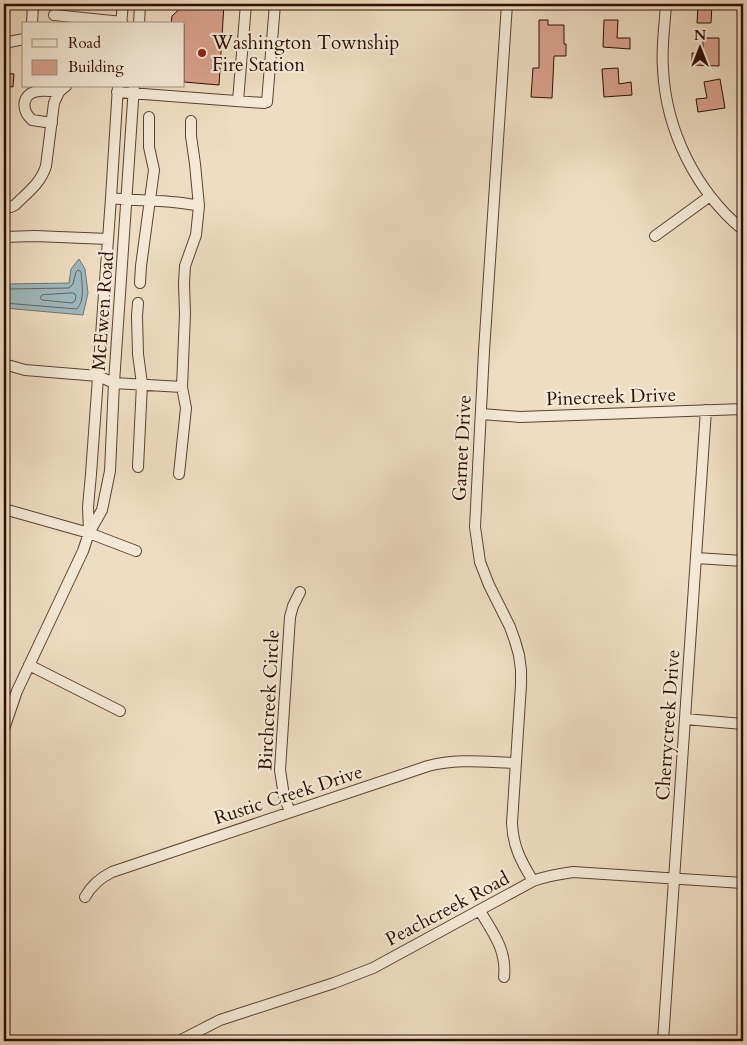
<svg xmlns="http://www.w3.org/2000/svg" width="747" height="1045" font-family="Cardo,serif">
<style>
.water{fill:#9eb9be;stroke:#707473}
.lines{fill:none;stroke-linecap:round;stroke-linejoin:round}
.shore{stroke:#656360;stroke-width:1}
.building{fill:#daa28d;stroke:#2c0d03}
.minor-casing{stroke:#5c4133;stroke-width:12}
.minor{stroke:#f4e9d7;stroke-width:10}
.poi-dot{fill:#8f2418;stroke:#f4e9d7;stroke-width:2}
.labels{text-anchor:middle;stroke-width:4.5;stroke-linejoin:round;paint-order:stroke}
.poi-label{font-size:19px;fill:#2c0d03;stroke:#f4e9d7;text-anchor:start}
.street-label{font-size:19px;fill:#2c0d03;stroke:#f4e9d7}
</style>
<rect width="100%" height="100%" fill="#eeddc2"/>
<filter id="stains"><feTurbulence type="fractalNoise" baseFrequency=".004" numOctaves="4"/><feColorMatrix values="0 0 0 0 .2 0 0 0 0 .09 0 0 0 0 .02 0 0 0 .5 -.17"/></filter>
<radialGradient id="worn" r=".72"><stop offset=".6" stop-color="#630" stop-opacity="0"/><stop offset="1" stop-color="#630" stop-opacity=".3"/></radialGradient>
<path class="water" d="M79,259L85,269L88,293L83,315L4,308V287L7,284L69,283L71,269Z"/>
<g class="lines">
<path class="shore" d="M4,291L10,289L69,288L73,284L76,272L78,270L81,272C82,285 85,300 77,309L4,303
M73,293L75,294L76,296L75,301L72,303L42,300L40,298L42,295Z"/>
</g>
<path class="building" d="M185,4H224L219,85L184,82V24H171L172,16Z
M698,4H712L711,23H697Z
M539,20H548V25H564V44H566V56H554L552,98L531,97L533,68H539Z
M604,20H618L617,38H630V49L603,47Z
M703,38H719V66L692,65V53L703,54Z
M618,68L619,84L631,82L632,95L604,97L602,69Z
M4,73L14,74L13,87L4,86Z
M720,79L725,108L698,112L696,99L707,98L704,82Z"/>
<g class="lines">
<g class="minor-casing">
<path id="minor" d="M507,4L484,351L475,527L480,562L489,585L510,627L515,641L519,655L521,670V685L512,823C513,847 521,861 533,881
M666,4C665,25 661,47 663,69C666,131 696,191 743,230
M54,15L122,22
M32,24L33,4
M121,24L123,4
M139,24L140,4
M4,43L24,39
M117,92L264,103L267,102L275,4
M238,101L246,4
M52,123L32,120C21,110 21,93 39,91C45,90 52,91 59,92
M111,198C141,202 170,199 199,206
M4,206L11,207L15,205C27,193 41,183 46,166L54,103L59,92L66,86
M655,236L710,196
M4,237L35,236L108,239
M140,283L141,266L154,170L149,147V117
M138,303L137,316L138,354L142,384L138,467
M4,364L25,370L98,376L114,383L182,387
M481,414L520,417L743,409
M179,474L186,408L182,387L185,314L184,283L185,266L196,235L199,206L195,164L191,136V121
M4,509L89,533L136,551
M89,532L88,507L91,474L111,198L118,86
M696,558L743,561
M29,665L120,711
M685,719L743,724
M4,729L17,691L83,551L89,533L102,510L110,471L114,383L134,86
M290,812L284,796L280,770L290,617L293,606L300,592
M85,897C91,886 100,878 112,872L428,766C457,758 486,762 516,763
M480,911C493,933 507,950 504,977
M179,1041L220,1020L334,983L373,968L533,881C546,876 559,874 573,872L743,883
M663,1041L706,410"/>
</g>
<use href="#minor" class="minor"/>
</g>
<circle class="poi-dot" cx="202" cy="53" r="5"/>
<g class="labels">
<g class="poi-label">
<text x="212" y="49">Washington Township<tspan x="212" dy="22">Fire Station</tspan></text>
</g>
<g class="street-label">
<text transform="translate(102 311) rotate(-86)" y="7">McEwen Road</text>
<text transform="translate(611 396) rotate(-2)" y="7">Pinecreek Drive</text>
<text transform="translate(461 448) rotate(-87)" y="7">Garnet Drive</text>
<text transform="translate(268 700) rotate(-87)" y="7">Birchcreek Circle</text>
<text transform="translate(667 725) rotate(-86)" y="7">Cherrycreek Drive</text>
<text transform="translate(288 794) rotate(-18)" y="7">Rustic Creek Drive</text>
<text transform="translate(447 908) rotate(-28)" y="7">Peachcreek Road</text>
</g>
</g>
<rect width="747" height="1045" fill="none" stroke="#eeddc2" stroke-width="20"/>
<rect x="5" y="5" width="737" height="1035" fill="none" stroke="#2c0d03" stroke-width="2.5"/>
<rect x="10" y="10" width="727" height="1025" fill="none" stroke="#2c0d03"/>
<rect x="22" y="22" width="162" height="65" fill="#f4e9d7" stroke="#a49182"/>
<rect x="32" y="39" width="25" height="8" fill="#f4e9d7" stroke="#a49182"/>
<text x="68" y="48" font-size="15" fill="#2c0d03">Road</text>
<rect x="32" y="60" width="25" height="15" fill="#daa28d" stroke="#a49182"/>
<text x="68" y="72" font-size="15" fill="#2c0d03">Building</text>
<g transform="translate(700 48)" stroke="#f4e9d7" stroke-width="4" paint-order="stroke">
<path d="M0-4L9 19L0 12L-9 19Z" fill="#2c0d03"/>
<text y="-8" font-size="14" font-weight="bold" text-anchor="middle" fill="#2c0d03">N</text>
</g>
<rect width="100%" height="100%" filter="url(#stains)"/>
<rect width="100%" height="100%" fill="url(#worn)"/>
</svg>
